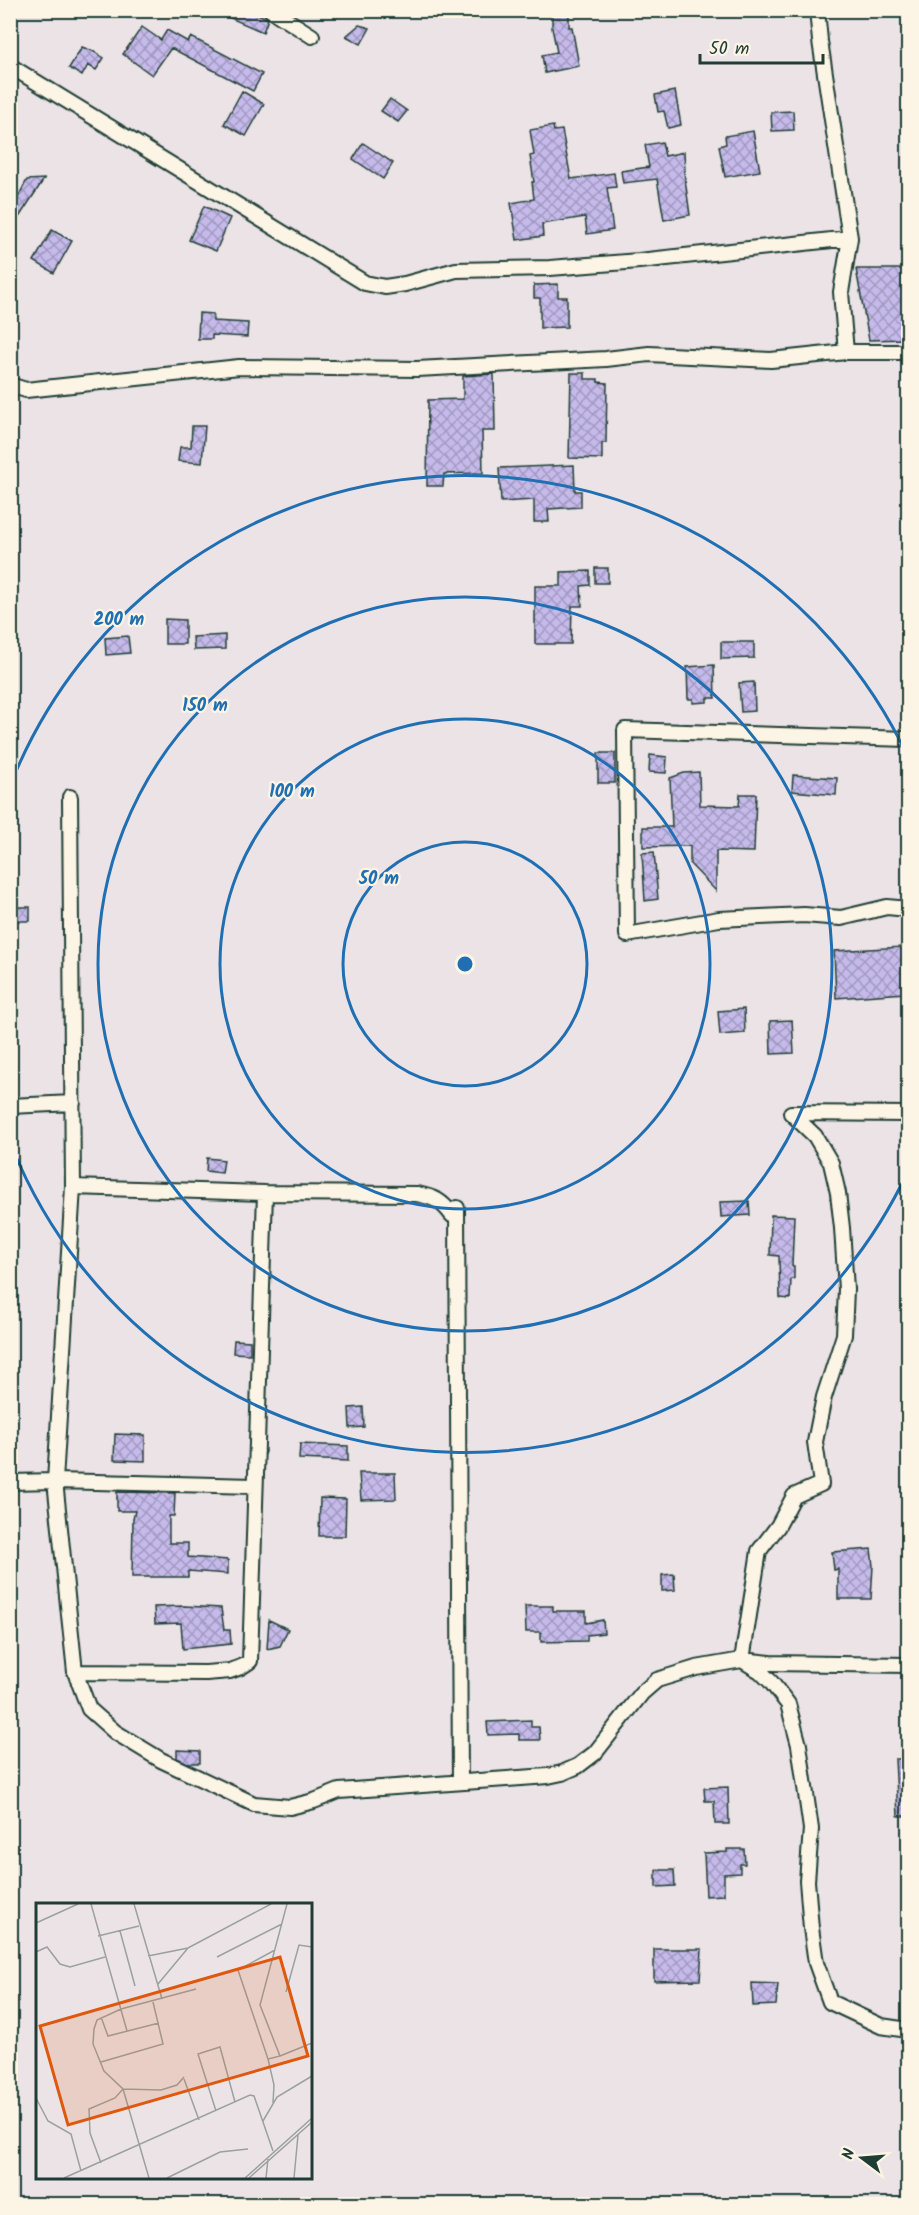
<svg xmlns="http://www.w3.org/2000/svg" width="919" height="2215" font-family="Kalam,sans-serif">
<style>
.building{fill:url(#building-cross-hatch);stroke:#1f3d34;stroke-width:1.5}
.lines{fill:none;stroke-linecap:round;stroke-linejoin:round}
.street-casing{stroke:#1f3d34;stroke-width:18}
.street{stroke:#fcf5e5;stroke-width:14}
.ring{fill:none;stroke:#1f6fb2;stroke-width:3}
.inset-road{fill:none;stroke:#9aa19f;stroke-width:1.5}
.view{fill:#de580e;fill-opacity:0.15;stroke:#de580e;stroke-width:3}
.inset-edge{fill:none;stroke:#1f3d34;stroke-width:3}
.centre{fill:#1f6fb2;stroke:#fcf5e5;stroke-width:3}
.ring-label{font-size:18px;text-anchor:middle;font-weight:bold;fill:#1f6fb2;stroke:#fcf5e5;stroke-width:4.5;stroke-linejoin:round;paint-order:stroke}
</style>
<defs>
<pattern id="building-cross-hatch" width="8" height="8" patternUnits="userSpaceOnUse" patternTransform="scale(1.5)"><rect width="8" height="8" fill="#c6baeb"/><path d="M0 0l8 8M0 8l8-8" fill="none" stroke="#a098bf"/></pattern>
</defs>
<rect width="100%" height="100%" fill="#ece3e7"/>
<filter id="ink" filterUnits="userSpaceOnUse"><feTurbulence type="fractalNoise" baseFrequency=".0167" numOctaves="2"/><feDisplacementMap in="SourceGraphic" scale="12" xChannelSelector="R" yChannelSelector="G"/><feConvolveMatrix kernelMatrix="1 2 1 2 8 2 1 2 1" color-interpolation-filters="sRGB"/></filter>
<g filter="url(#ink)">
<path class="building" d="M212,10H251L268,19L263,32Z
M552,10H569V27H572L579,66L545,73L542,55L557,52L552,28Z
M359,25L370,28L361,44L346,36Z
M142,27L161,40L167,30L188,42L191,37L262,74L253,91L171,48L152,75L123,54Z
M82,47L93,51L104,58L96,70L88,65L82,76L69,68Z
M242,91L264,104L246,136L224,124Z
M675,91L681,125L668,128L664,111L658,112L655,95Z
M390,99L407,111L398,122L381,111Z
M793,111L794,130L772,131L771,112Z
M553,126L554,131L562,130L571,179L614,173L616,187L607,188L613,230L587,234L585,217L542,224L543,236L517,240L511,203L534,199L532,182H534L530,156L534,155L530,130Z
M753,131L760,171L725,177L719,146L726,144L725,136Z
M662,142L665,156L684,152L685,171L684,172L690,215L664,220L657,179L623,183L621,171L649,167L645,145Z
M363,143L393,163L383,179L353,159Z
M44,179L12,228L10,230V189L18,197L27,180Z
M204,206L230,218L216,251L189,240Z
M52,230L72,241L54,273L34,261Z
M856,269H909V339L869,340Z
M558,284V297H567V327L540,328V298H534V285Z
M199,313L213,314V321L248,323L247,337L212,335V339H198Z
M571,373H585V379H598V382L607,383L606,443H602V459L569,458Z
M494,374L495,431H482L483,473L444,474L443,486H427L428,400L463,399V376Z
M192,426H205L202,463L178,461L180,447H191Z
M574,465L575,491H581V507L548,509L549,522H534V500L501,502L499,468Z
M595,568H608V583H595Z
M590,571V585L581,586L582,606H572L571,644H535V586H561V572Z
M165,619L185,620V644H165Z
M225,635V649L194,650L193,637Z
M128,636L130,653L106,655L105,638Z
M721,642H754V658L721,659Z
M714,665L715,698H707V702L693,703V699H688L687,667Z
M754,682L755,711L741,712L739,683Z
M598,753H615V783H598Z
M650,755L667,757L666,773L649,772Z
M699,772L700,805L739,806L740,794H756L754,852L716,851V891L690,864V846L643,847V827H672L670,778L684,773Z
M793,775L837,778L836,795L792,791Z
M654,852L658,899L645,901L642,853Z
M16,907H30V921H16Z
M903,947L905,993L836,998L834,951Z
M744,1009L745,1033L720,1035L718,1011Z
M792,1020L794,1053L771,1054L770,1021Z
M207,1158L224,1160L222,1173L206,1171Z
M749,1201L750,1215L721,1217L720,1202Z
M771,1215L794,1216L792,1266H794V1279H791L790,1299L780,1298L779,1256L770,1255Z
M234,1340L250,1341V1354L233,1353Z
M363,1407L364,1427L350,1428L349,1408Z
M115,1434L145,1435V1461L114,1460Z
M300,1444L348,1446V1461L299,1459Z
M359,1473H395L396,1499L361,1500Z
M117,1492L175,1493L174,1516H169V1543H188V1557L228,1560V1574L188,1571V1577H132L133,1519L135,1511H117Z
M320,1498L346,1499L345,1536H319Z
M871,1549L873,1566L871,1599H838V1569L834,1570L832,1552Z
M674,1574L675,1590L662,1591V1575Z
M184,1606L221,1608L224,1630H230L231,1644L183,1649L181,1623L155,1624L154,1607Z
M525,1606H553V1611H586V1623L603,1620L604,1633L587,1635V1641L541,1642V1632H526Z
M269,1620L288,1629L280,1646L267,1649Z
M531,1720V1727H539L540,1740H519V1734L488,1735L487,1722Z
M177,1750L200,1751V1763H188L177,1758Z
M895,1759H909V1816H898Z
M728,1787L729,1824H715L714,1801H705L704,1788Z
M727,1849H744L745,1864H740V1873L724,1874V1895L706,1896L704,1853L727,1852Z
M656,1870H674L675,1886L656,1887Z
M654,1949H702L700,1980L654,1981Z
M752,1983L778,1984L776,2005L753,2006Z"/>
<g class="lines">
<g class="street-casing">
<path id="street" d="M271,10L312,36
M817,10L820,41L850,238
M10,66L365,283L385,287L405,284L456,270L550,268L639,261L850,238L841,292L846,352H908
M10,385L26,390L239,367L417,369L606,359L649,354L771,360L846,352
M908,739L625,730L627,935L719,919L804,915L841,918L887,907L908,909
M70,797L73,1187L55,1481L75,1672L89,1709L115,1732L161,1760L254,1804L290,1807L314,1801L339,1791L548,1776L562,1773L578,1766L595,1753L642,1693L657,1680L696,1668L742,1660L770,1663L908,1665
M10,1106L73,1103
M791,1113L815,1136L831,1163L838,1193L842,1228L846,1289L844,1335L824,1397L815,1442L821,1484L794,1496L778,1526L759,1551L742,1660L760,1671L771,1682L788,1704L799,1745L811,1829L807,1881L811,1928L816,1963L830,2002L881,2026L908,2030
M791,1113L908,1114
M73,1187L265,1193L417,1194C434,1197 442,1201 452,1215L457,1208
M457,1208L460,1781
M10,1482L55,1481L255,1486
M75,1672L206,1673L230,1671L241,1667L250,1661L265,1193"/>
</g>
<use href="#street" class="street"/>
</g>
</g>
<g class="ring">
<circle cx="465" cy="964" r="122"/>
<circle cx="465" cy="964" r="245"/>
<circle cx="465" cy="964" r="367"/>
<path d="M908 1171A489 489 0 0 1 12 1147M12 781A489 489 0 0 1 908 757"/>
</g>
<g transform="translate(36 1903)">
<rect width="276" height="276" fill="#ece3e7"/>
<path class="inset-road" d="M55,1L91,128M98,1L126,96M0,20L42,1M84,28L99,83M62,33L103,23M0,49L11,44L24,61L34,64L69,54M112,53L152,45L235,1M181,54L246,21M122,81L152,45M250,89L263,42L276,44M65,114L72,133L123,120M244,153L276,140M232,156L202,67L239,47M65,159L127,141L117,99M148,176L163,217M0,195L12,218L35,231L45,268M237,200L238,182L232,156L244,153L224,102L251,1M180,208L162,151L184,144L199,199M227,218L241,194L276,173M65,260L54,230L53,206L79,195L87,186L125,187L141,182L148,174M28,275L214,192L218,193L237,248M113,275L87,186L68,168L57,141L58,126L61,117L85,106L160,86M131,275L184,249L212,246M209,275L276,215M213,275L276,219M230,275L232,256M258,275L262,232"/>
<path class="view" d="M244,54L272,153L32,222L4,123Z"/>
<rect width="276" height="276" class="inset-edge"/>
</g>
<circle cx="465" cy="964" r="9" class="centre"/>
<g class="ring-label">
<text x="119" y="625">200 m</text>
<text x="205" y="711">150 m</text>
<text x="292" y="797">100 m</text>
<text x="379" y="884">50 m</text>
</g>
<rect width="919" height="2215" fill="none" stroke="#fcf5e5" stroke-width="36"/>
<rect x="18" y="18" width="883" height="2179" fill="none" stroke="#1f3d34" stroke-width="2" filter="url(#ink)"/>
<g transform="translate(862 2158) rotate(286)" stroke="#fcf5e5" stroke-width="4.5" paint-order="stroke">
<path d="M0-4.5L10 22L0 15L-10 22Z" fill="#1f3d34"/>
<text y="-9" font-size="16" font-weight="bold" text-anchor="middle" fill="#1f3d34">N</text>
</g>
<path d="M700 54v9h123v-9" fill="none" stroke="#1f3d34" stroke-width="3"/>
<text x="709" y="54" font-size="18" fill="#1f3d34" stroke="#fcf5e5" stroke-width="4.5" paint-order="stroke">50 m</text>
</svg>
